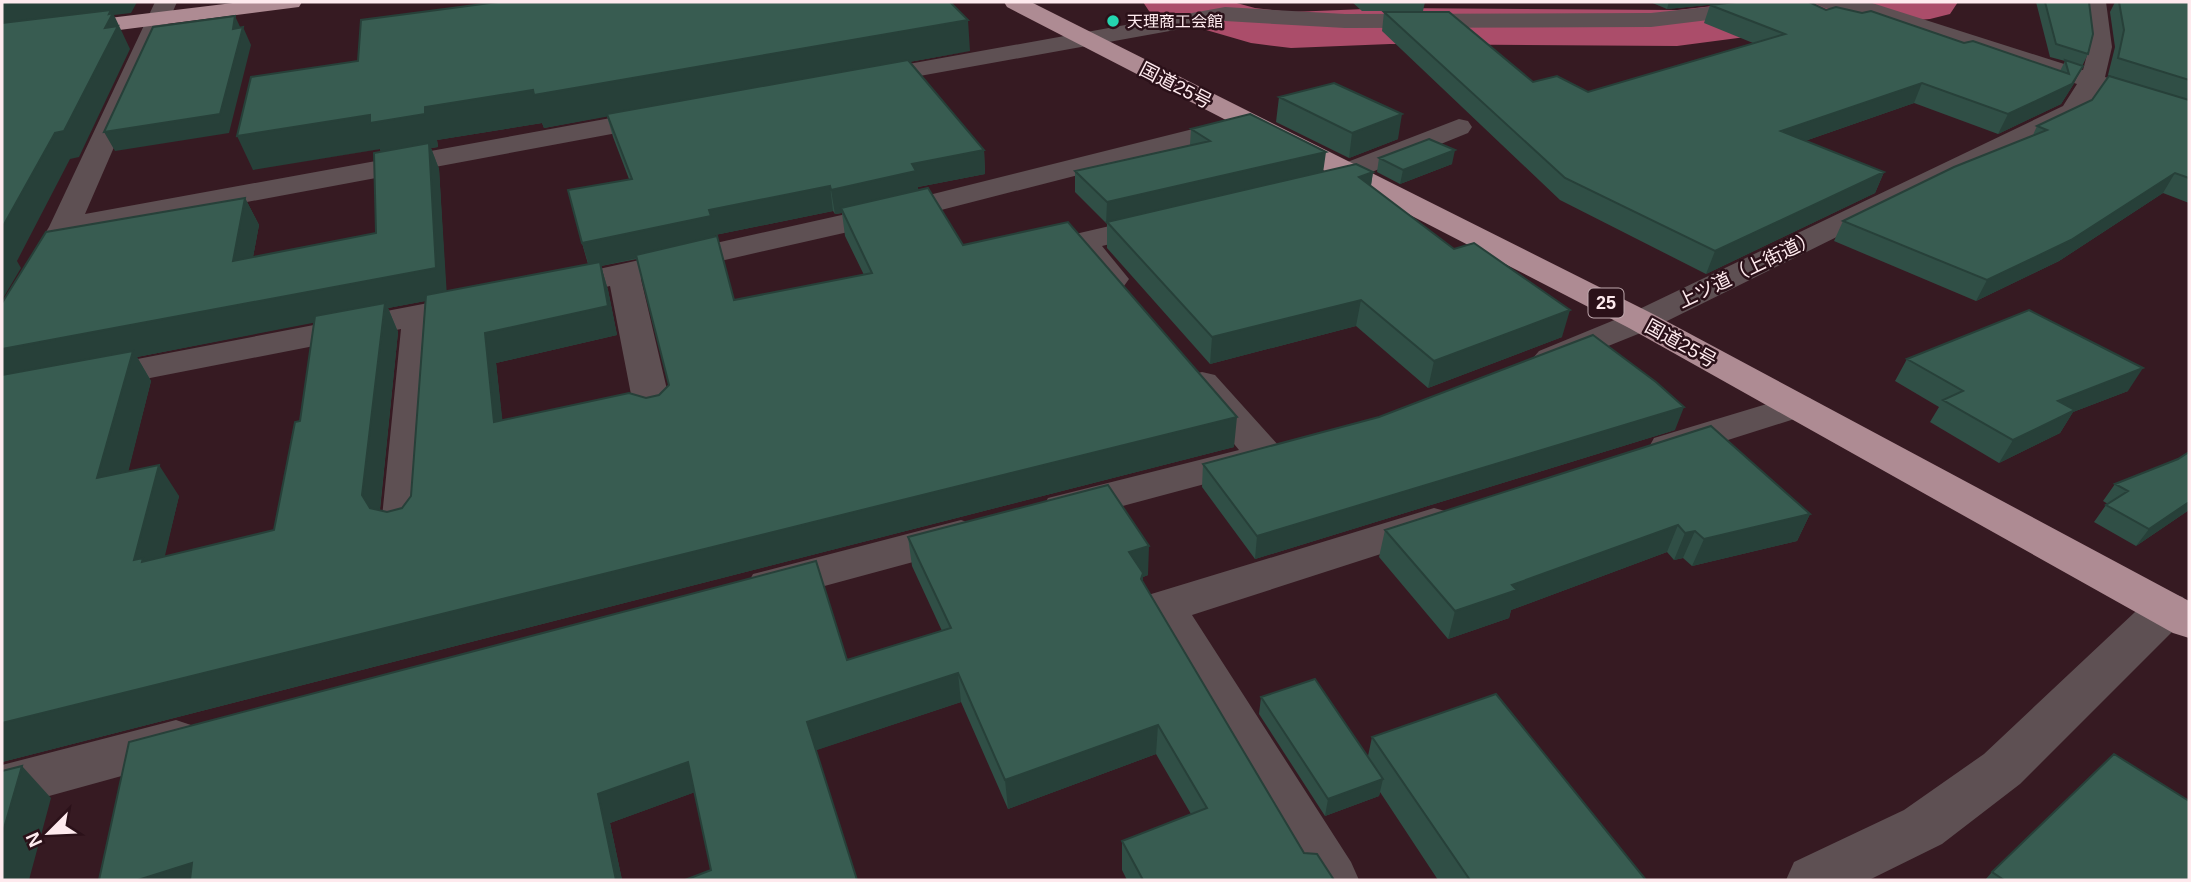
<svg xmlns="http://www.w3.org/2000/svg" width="2191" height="882" font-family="Helvetica,'Noto Sans JP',sans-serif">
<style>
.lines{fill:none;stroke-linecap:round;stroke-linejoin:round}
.river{fill:#ab4d6a;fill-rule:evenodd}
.minor{fill:#5e5053;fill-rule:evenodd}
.highway{fill:#ae8b93;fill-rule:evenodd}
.wall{fill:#304f46;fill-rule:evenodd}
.shaded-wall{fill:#274039}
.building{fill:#385c51;stroke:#274039;stroke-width:2}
.poi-dot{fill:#24d5af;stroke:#2b1119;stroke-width:2.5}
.labels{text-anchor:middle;stroke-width:5;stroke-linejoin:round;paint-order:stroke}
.far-poi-label{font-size:16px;fill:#feeaee;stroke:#2b1119;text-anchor:start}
.shield{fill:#2b1119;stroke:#bfa9ae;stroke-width:2}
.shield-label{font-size:18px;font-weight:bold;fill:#feeaee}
.street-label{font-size:19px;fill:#feeaee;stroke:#2b1119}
</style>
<rect width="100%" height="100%" fill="#361a22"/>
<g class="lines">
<path class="river" d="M1143,2H1233L1255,8L1291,12L1390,8L1677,10L1749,2H1958L1950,14L1930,19L1871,24L1867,28L1847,33L1792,31L1677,46L1390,44L1291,48L1251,43L1151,14Z"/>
<path class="minor" d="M155,2H177L85,214L660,109L669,112L673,117L669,122L660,125L75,234L19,332L14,339L2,342V304L49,227Z
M1753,2H1869L2083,70L2089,47L2084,2H2106L2112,47L2105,77L2189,104V120L2098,91L2081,116L1653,328L1551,369L1539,365L1533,358L1539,351L1629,314L2063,106L2077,84L1854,11L1825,8L1816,4L1807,8L1651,27L1345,28L1225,21L864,86L855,84L852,79L855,74L864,72L1225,7L1345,14L1651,13Z
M1241,117L1250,119L1254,125L1250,131L910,218L641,279L673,415L667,423L654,426L641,423L635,415L610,286L554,299L542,296L538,289L542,282L554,279L909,200Z
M1459,119L1468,121L1472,127L1468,133L1357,178L1347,180L1337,178L1333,172L1337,166Z
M1157,215L1168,218L1172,224L1168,230L1102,246L1129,279L1124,286L1113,289L1102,286L1067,242L1071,235Z
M475,294L487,297L492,304L487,311L435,322L423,527L417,537L402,541L387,537L381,527L401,329L2,407V385Z
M1202,372L1215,375L1279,446L1285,455L1279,464L1063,522L1048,518L1042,508L1048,498L1239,450L1184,383L1189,375Z
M1797,395L1810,398L1816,406L1810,414L1668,459L1654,456L1649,447L1654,438Z
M1434,508L1449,512L1455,522L1449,532L1192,615L1351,862L1359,880H1301L1142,607L1148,595Z
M961,520L976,525L982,535L976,545L769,601L753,596L747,585L753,574Z
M2167,592L2183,597L2189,609L2183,621L2020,784L1942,844L1869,880H1786L1794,862L1904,810L1984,754L2151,597Z
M176,720L194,726L201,741L194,756L2,809V765Z"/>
<path class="highway" d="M241,2H302L299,7L291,8L2,45V31Z
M1004,2H1031L1653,314L2189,601V638L2173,633L1629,328L1007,7Z"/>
</g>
<path class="wall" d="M1352,2H1425L1423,11H1362Z
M1650,2H1809L1826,10L1964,43L2060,71L2065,61L2050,57L2036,2H2089L2088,54L2073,85L2061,104L1998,134L1914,103L1805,141L1884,172L1875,193L1706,274L1560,200L1382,31L1384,12L1533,82L1588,92L1753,43L1704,23L1710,5L1726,3L1667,9Z
M2115,2H2189V203L2163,193L2059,261L1976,301L1834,241L1843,221L2033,135L2037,126L2136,84L2108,75L2115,47L2110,12Z
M970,51L909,62L984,150L985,174L918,187V191L963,245L1234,447L2,762V303L245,198L259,225L253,257L376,233L381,152L380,149L253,170ZM607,116L613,137L629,179L582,243L588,264L446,291L439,169L431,148L438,147L437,140L542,123L544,128ZM833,211L835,214L842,213L845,236L864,275L734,300L715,235ZM637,259L669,385L659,395L646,398L502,420L496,363L617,335L608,290L601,266ZM425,301L411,496L402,508L387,512L380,510L398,332L388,308ZM314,322L300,421L274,530L164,557L179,496L128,471L151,381L137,357Z
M1279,97L1398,139L1349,158L1276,122Z
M1191,129L1323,171L1373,172L1371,186L1562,337L1428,388L1356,326L1210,364L1107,248V224L1075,192V171L1190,145Z
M1379,158L1452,164L1400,184L1377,172Z
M1907,359L2128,391L2073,412L2060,433L1999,463L1930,422L1939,407L1895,381Z
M1675,430L1255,559L1202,487L1203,464Z
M2115,484L2189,510L2136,546L2094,522L2106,505L2108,504L2103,501Z
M1810,514L1797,541L1692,566L1683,558L1674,560L1667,552L1511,610L1509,618L1448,639L1379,557L1385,530Z
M908,537L1148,575L1143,577V583L1304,853L1334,880H1127L1122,870V841L1191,814L1156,754L1008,809L961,702L816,750L711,870L695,792L610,823L622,880H99L847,660L942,631L912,566Z
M1261,697L1368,756L1372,737L1646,880H1438L1380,792L1379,796L1325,816L1259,714Z
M1992,872L2189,880H1985Z"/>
<path class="shaded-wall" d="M27,2H137L131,13L114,15L130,49L79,157L70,159L17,261L21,268L2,300V228L105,28L2,29V5Z
M1669,2H1738L1667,9Z
M235,16L242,31L243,27L251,45L229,133L115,151L104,132L233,29Z
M968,20L970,51L544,128L542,123L437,140L438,147L431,148L439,169L447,297L388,308L398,332L378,527L362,495L385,309L137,357L151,381L119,509L2,383V349L436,268L380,149L253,170L237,136Z
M2083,66L2073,85L2061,104L1998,134L2008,114Z
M1922,83L1914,103L1773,152L1781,131Z
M1402,114L1398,139L1349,158L1352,133Z
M984,150L985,174L918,187L919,195L841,208L842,213L835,214L831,190L912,164Z
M1455,150L1452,164L1400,184L1403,170Z
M1326,152L1323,173L1107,222L1106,224L1107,202Z
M1373,172L1369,197L1359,177Z
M1884,172L1875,193L1706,274L1715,251Z
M2175,173L2163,193L2059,261L1976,301L1987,280Z
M830,186L833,211L715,235L716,241L601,266L608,290L617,335L496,363L506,452L494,422L485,333L590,269L582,243L709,210Z
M245,198L259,225L247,289L233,261Z
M1361,300L1356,326L1210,364L1212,337Z
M1570,310L1562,337L1428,388L1434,361Z
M2143,368L2128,391L2073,412L2060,433L1999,463L2013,440L2058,401Z
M1684,407L1675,430L1255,559L1257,536Z
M1237,417L1234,447L2,762V723Z
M159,465L179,496L159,581L134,560Z
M2189,502V510L2136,546L2149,529Z
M1810,514L1797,541L1692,566L1704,539Z
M1678,525L1667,552L1511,610L1509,618L1448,639L1455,611L1512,585Z
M1695,531L1683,558L1674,560L1685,533Z
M1149,546L1148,575L1143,577L1142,601L1141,579L1129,552Z
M958,673L961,702L814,751L807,722Z
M1158,725L1156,754L1008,809L1005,780Z
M688,762L698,791L610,823L622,880H616L598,794Z
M22,766L51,798L29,880H2V835Z
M1383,779L1379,796L1325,816L1328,799Z
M192,863L207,880H138Z"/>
<path class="building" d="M2,2H27L2,5Z
M498,2H950L968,20L534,95L533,90L425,107V114L370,123V115L237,136L251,77L358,61L361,20Z
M1736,2H1809L1826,10L1836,7L1862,13L1871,11L1964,43L1973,41L2069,74L2065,60L2083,66L2072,84L2008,114L1922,83L1781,131L1884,172L1715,251L1565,178L1384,12H1449L1533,82L1557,76L1588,92L1785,34L1710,5Z
M2045,2H2089L2093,34L2088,54L2056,44Z
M2119,2H2189V80L2118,58L2124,30Z
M111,10L109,14L113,13L105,28L118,26L64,131L55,133L2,228V23Z
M235,16L233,29L243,27L220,114L104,132L153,27Z
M908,60L984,150L912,164L916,171L831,190L830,186L709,210L711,216L582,243L568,190L632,179L607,114Z
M2109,76L2189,100V178L2175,173L2071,240L1987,280L1843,221L1954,167L2047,130L2037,126L2092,100Z
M1334,83L1402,114L1352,133L1279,97Z
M1250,114L1326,152L1107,202L1075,171L1210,141L1191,129Z
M1429,139L1455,150L1403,170L1379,158Z
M429,143L436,268L2,349V303L46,232L245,198L233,261L376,233L374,153Z
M1356,164L1373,172L1359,177L1454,249L1474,243L1570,310L1434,361L1361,300L1212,337L1107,222Z
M928,188L963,245L1068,222L1237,417L2,723V375L133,351L97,478L159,465L134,560L143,558L142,562L274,530L295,422L300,421L315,316L385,303L362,495L370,508L387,512L402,508L411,496L426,295L600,262L608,306L485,333L494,422L629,393L646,398L659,395L669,385L636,255L717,236L734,300L872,273L841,208Z
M2029,310L2143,368L2058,401L2075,410L2013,440L1943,400L1963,391L1907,359Z
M1593,335L1656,382L1684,407L1257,536L1203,464L1379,417Z
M1711,426L1810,514L1704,539L1695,531L1685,533L1678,525L1512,585L1517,590L1455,611L1385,530Z
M2189,452V502L2149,529L2106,505L2128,491L2115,484L2178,459Z
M1108,485L1149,546L1129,552L1143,573L1141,579L1304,853L1317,854L1334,880H1143L1122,841L1207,808L1158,725L1005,780L958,673L807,722L857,880H685L711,870L688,762L598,794L616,880H190L192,863L138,880H99L129,742L816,561L847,660L951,628L908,537Z
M1315,679L1383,779L1328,799L1261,697Z
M1496,694L1646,880H1470L1372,737Z
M2114,754L2189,801V880H2004L1992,872Z
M22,766L2,835V771Z"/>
<circle class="poi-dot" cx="1113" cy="21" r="7"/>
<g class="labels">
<g class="far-poi-label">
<text x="1127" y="27">天理商工会館</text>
</g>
<rect class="shield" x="1588.5" y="288.5" width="35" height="29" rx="5"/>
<g class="shield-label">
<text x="1606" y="309">25</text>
</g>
<g class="street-label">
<text transform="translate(1176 85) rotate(27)" y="7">国道25号</text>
<text transform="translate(1747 269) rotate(-26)" y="7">上ツ道（上街道）</text>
<text transform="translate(1681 343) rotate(29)" y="7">国道25号</text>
</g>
</g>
<rect width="2191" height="882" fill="none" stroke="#feeaee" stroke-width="7"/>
<g transform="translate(49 833) rotate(246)" stroke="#2b1119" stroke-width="5" paint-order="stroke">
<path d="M0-5L12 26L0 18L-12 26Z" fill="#feeaee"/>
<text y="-10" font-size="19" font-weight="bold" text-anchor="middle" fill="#feeaee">N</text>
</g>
</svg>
